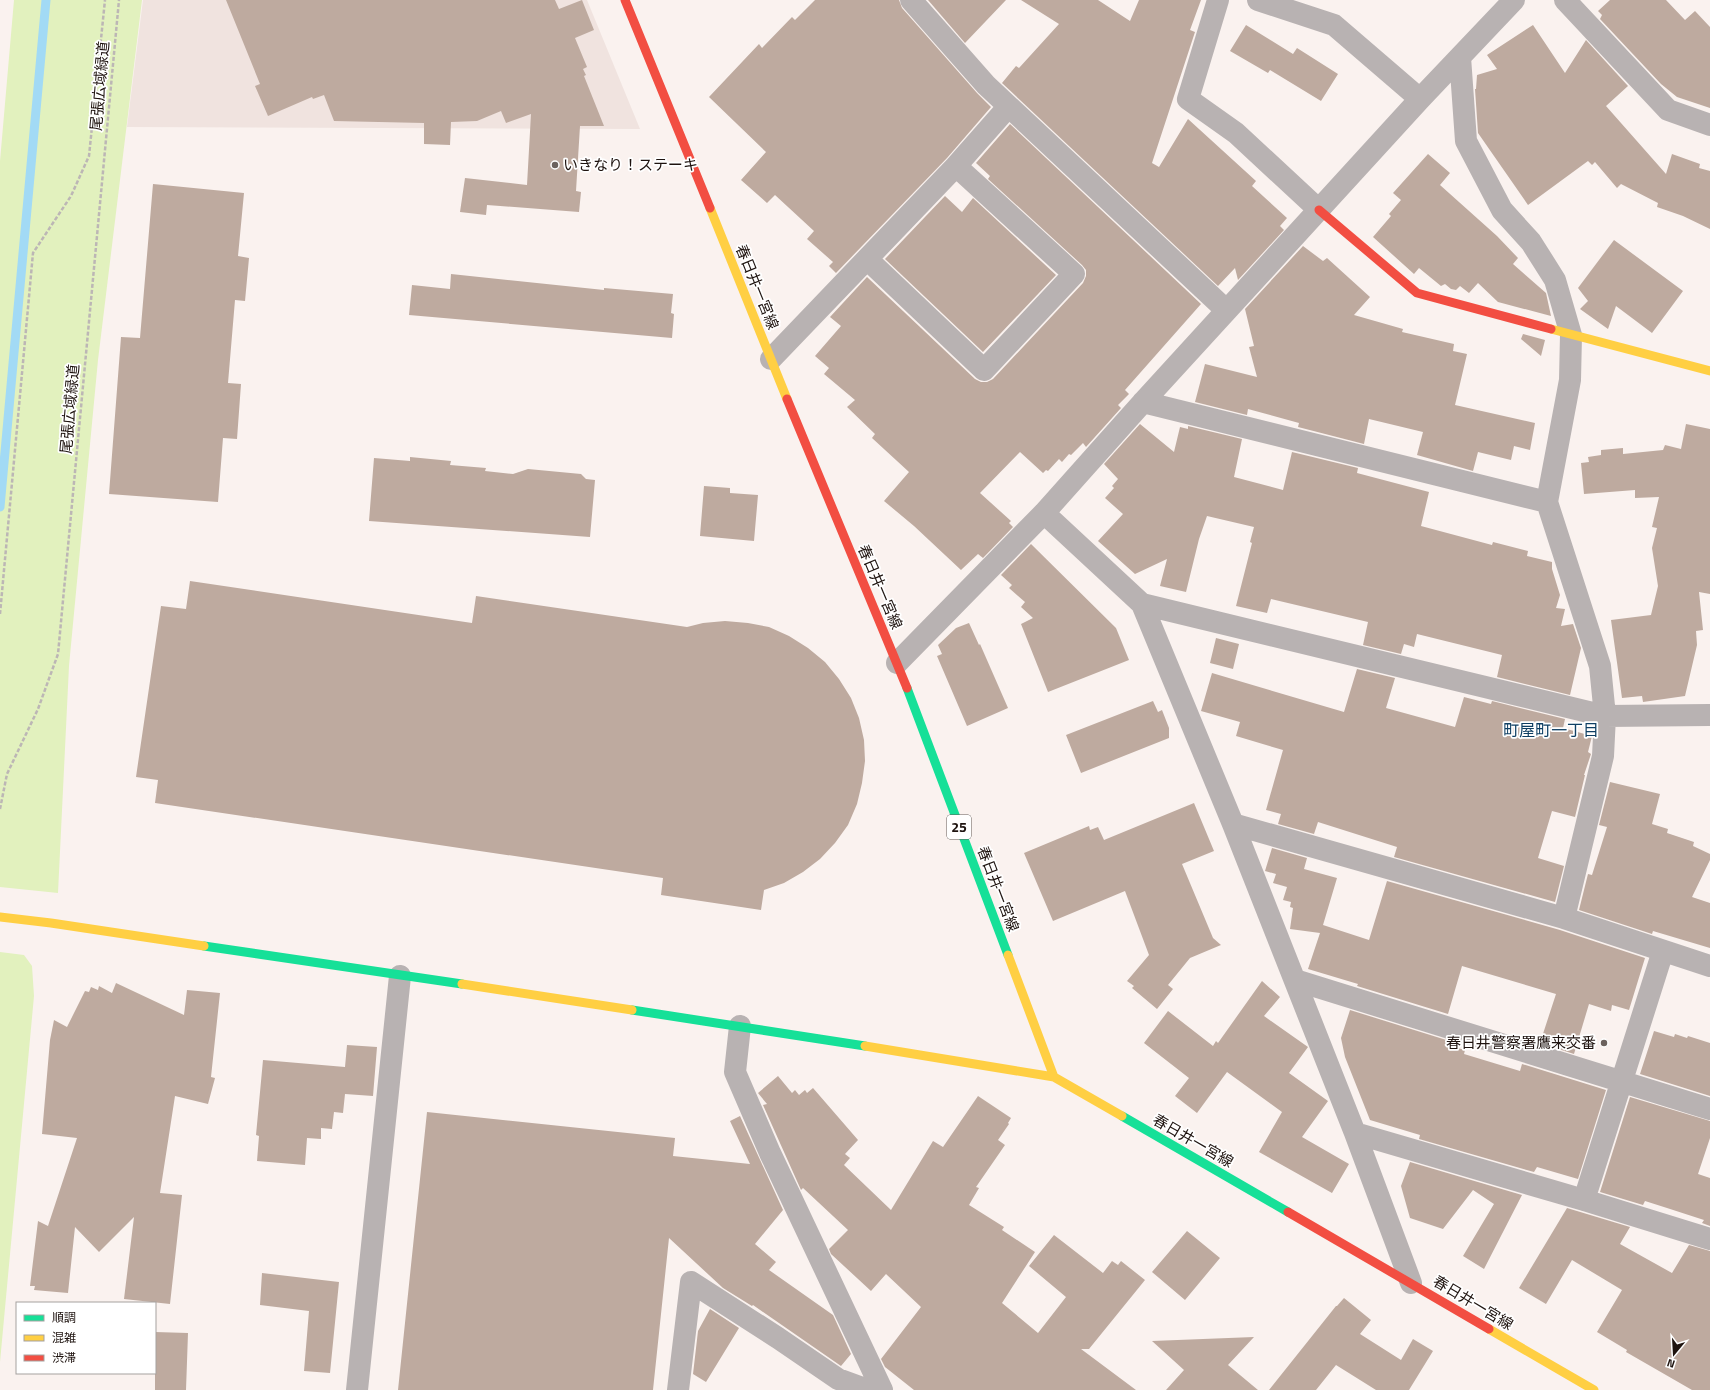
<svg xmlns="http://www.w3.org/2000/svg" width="1710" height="1390" font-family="'Titillium Web','Noto Sans JP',sans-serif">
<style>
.built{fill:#f0e3df}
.green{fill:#e2f1be}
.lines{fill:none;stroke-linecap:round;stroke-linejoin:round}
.stream{stroke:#a2daf5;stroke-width:9}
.building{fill:#beaa9f}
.path{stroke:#bcb6b5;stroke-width:2.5;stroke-dasharray:4 2;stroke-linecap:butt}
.street{stroke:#b8b2b2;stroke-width:22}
.fast{stroke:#16e098;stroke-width:9}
.slow{stroke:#ffcf43;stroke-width:9}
.jam{stroke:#f24e42;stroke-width:9}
.poi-dot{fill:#6b615d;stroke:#fff;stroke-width:1.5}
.labels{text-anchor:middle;stroke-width:3.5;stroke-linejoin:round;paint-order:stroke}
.shield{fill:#fff;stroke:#625a57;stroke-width:1}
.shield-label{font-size:14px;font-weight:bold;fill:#1e130f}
.street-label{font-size:15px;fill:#1e130f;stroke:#fff}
.poi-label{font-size:15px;fill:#1e130f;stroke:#fff;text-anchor:start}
.neighbourhood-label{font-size:16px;fill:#0f3f63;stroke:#fff}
</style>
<rect width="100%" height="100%" fill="#faf2ef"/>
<path class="built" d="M143,0H587L640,129L127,127Z"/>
<path class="green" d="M14,0H142L98,360L69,666L58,893L0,887V161Z
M0,952L24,955L32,966L34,996L0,1362Z"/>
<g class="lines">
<path class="stream" d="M0,507L46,0"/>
</g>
<path class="building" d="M226,0H555L559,9L582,0L594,30L575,38L587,67L583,69L586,75L584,76L604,126H580L576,191L581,192L579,212L487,205L486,215L460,212L465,178L527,185L531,114L506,123L501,111L477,121L451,122L450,145L424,144V123L334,121L324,95L313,99L312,97L268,116L255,86L260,84Z
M815,0H899L902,8L977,93L991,107L947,158L836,273L829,266L833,262L807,239L814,231L775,195L767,203L741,180L766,152L709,97L759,44L762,48L792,17L795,20Z
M928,0H1006L965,43Z
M1021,0H1098L1130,21L1139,0H1201L1190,30L1195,32L1152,163L1159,167L1188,119L1256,181L1252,186L1287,218L1280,226L1284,230L1238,280L1235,268L1218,286L1002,83L1016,66L1019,68L1059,24Z
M1610,0H1666L1685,20L1695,11L1710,27V108L1677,97L1661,84L1600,19L1602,15L1598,11Z
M1246,25L1293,54L1297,48L1338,74L1321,101L1270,70L1268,73L1230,51Z
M1533,25L1565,73L1586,40L1628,86L1606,106L1666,174L1672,154L1700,164L1699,168L1710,171V229L1683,216L1657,207L1658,203L1621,184L1617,188L1595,162L1592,165L1588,161L1528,205L1478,133L1475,89H1476L1477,75L1497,69L1487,55Z
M1010,124L1201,304L1125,390L1129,394L1118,405L1121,408L1086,447L1083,443L1071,455L1069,454L1062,462L1059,459L1048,471L1046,470L1043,473L1020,452L980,493L1011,521L1009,523L1013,527L983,558L978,554L961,570L914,526L884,501L909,472L872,438L875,434L847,407L855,400L824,374L829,368L815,356L841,326L830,317L867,277L975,379L981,382H987L993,379L1083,283L1086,276V270L1082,265L988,179L990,176L976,163Z
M1428,154L1450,173L1440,185L1497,236L1518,258L1513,264L1546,293L1551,316L1498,302L1478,283L1469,293L1460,286L1456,290L1451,289L1445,284L1441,286L1419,268L1414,274L1373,237L1391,216L1389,214L1401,200L1393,193Z
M153,184L244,193L238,256L249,258L245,301L235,300L228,383L241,384L237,439L223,438L218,502L109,494L121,337L140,338Z
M945,196L962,212L973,198L1056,275L983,352L885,259Z
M1614,240L1683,291L1652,333L1616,306L1608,329L1580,309L1588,301L1578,288Z
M1303,246L1323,261L1327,258L1370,297L1354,315L1403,329L1402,332L1454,344L1453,351L1467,354L1455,405L1535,423L1530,450L1514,446L1511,460L1478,452L1473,471L1417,455L1423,432L1369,419L1364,444L1298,427L1299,423L1248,409L1247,415L1195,402L1205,364L1257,377L1249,347L1254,346L1245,309Z
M451,274L604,290V288L673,294L671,313L674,314L672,338L409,315L412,285L450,289Z
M1523,334L1545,340L1541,356L1521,339Z
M1140,424L1174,452L1180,427L1188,429V426L1242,439L1234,477L1283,490L1292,452L1358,468L1357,473L1429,492L1421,526L1492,545L1493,542L1528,551L1527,556L1552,562V569L1560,595L1556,608L1565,609L1561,626L1573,624L1581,648L1570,695L1497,677L1502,655L1417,634L1414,647L1404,644L1401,654L1363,645L1368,622L1271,599L1267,613L1236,606L1252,543L1250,542L1254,527L1207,516L1199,539L1186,592L1160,586L1167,559L1135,574L1098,541L1123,514L1105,498L1114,488L1112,486L1118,479L1104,464Z
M1686,424L1710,429V594L1699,592L1703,630L1696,631L1697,645L1685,696L1643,702L1642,696L1622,698L1611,620L1651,615L1658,586L1652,548L1657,528L1652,527L1659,497L1635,498V490L1584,494L1581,463L1589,462L1588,457L1601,455V450L1623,448V454L1663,450L1665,445L1681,449Z
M410,457L451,461L450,465L486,468L485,471L513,474L528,469L581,474L586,479L595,480L590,537L369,521L374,458L410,461Z
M704,486L730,488V493L758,495L754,541L700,536Z
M1031,544L1116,628L1129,660L1048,692L1021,624L1033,618L1021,607L1025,602L1009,588L1012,585L1001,575Z
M190,581L472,623L476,596L687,627L703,623L725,621L748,623L769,627L789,636L808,648L825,662L839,679L851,698L859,718L864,740L865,761L862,783L857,804L848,825L835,843L820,859L803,872L784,883L764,890L761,910L661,895L663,878L155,803L158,780L136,777L161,606L186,609Z
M969,623L979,645L980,644L1008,708L967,726L937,656L942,654L938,645L956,628Z
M1216,638L1239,644L1233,669L1210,663Z
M1357,669L1395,678L1386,708L1455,727L1464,697L1491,704L1492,701L1565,719L1563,728L1592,736L1588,752L1591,754L1584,775H1585L1575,817L1552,811L1538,858L1564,866L1555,902L1394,857L1397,847L1318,822L1314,834L1278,824L1281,814L1266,810L1283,750L1236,736L1240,722L1201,711L1212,673L1344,712Z
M1153,701L1158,712L1162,710L1169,728V738L1081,773L1066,735Z
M1610,782L1660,794L1652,824L1668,829L1667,833L1694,842L1693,846L1710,854V860L1692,897L1710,903V948L1653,931L1652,934L1579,910L1588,874L1592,875L1607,827L1599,825Z
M1194,803L1214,851L1182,864L1213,938L1221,945L1190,958L1168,985L1173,989L1157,1009L1132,988L1134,986L1127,981L1149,955L1125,891L1053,921L1024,853L1089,826L1090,830L1098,827L1104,840Z
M1272,848L1307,858L1304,869L1337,878L1323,925L1369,940L1387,881L1560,930L1645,958L1629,1010L1612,1005L1611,1011L1589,1004L1574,1054L1540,1043L1556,994L1462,966L1448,1014L1357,986L1358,984L1308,969L1320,933L1290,929L1293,908L1290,907L1291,902L1283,900L1287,887L1273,883L1276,874L1265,871Z
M1262,981L1280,997L1264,1016L1308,1047L1289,1073L1328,1101L1302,1137L1349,1164L1332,1193L1259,1152L1282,1112L1227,1072L1197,1113L1175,1096L1189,1078L1144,1043L1168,1011L1213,1046L1216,1041L1218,1043Z
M116,983L184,1015L187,990L220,993L211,1077L215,1078L208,1104L175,1096L160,1193L182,1195L170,1304L124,1299L134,1217L99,1252L75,1227L68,1293L34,1290L35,1286H30L38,1221L48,1226L77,1138L42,1134L50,1040L54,1020L67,1027L85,991L89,992L91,987L98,990L99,986L112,993Z
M1350,1010L1456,1043L1454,1047L1465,1050L1464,1054L1520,1071L1522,1064L1606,1090L1578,1179L1537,1167L1534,1172L1419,1139L1420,1135L1370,1120L1345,1057L1341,1038Z
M1654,1031L1674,1037L1675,1034L1687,1038L1688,1036L1710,1043V1096L1640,1074Z
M347,1045L377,1047L373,1096L345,1094L343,1113L334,1112L332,1129L321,1128V1139L307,1138L305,1165L257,1161L259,1136L256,1135L263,1060L345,1067Z
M778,1076L792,1093L795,1090L799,1095L805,1090L807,1093L813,1088L858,1140L845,1154L850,1158L844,1165L891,1210L933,1141L943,1147L978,1096L1011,1118L1008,1123L1009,1124L998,1140L1005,1145L976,1187L979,1188L969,1205L1004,1227L1002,1230L1035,1252L1002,1303L1038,1333L1066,1297L1029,1266L1054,1235L1103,1273L1112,1261L1118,1265L1121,1261L1145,1280L1089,1349H1081L1136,1390H914L885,1367L881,1359L921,1307L886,1274L871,1291L831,1254L829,1249L848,1230L803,1188L801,1190L763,1105L767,1104L758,1093Z
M1630,1097L1710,1121V1138L1698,1174L1710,1178V1226L1702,1223L1704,1220L1667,1208L1645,1201L1643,1205L1600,1192Z
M427,1112L675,1138L673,1156L750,1164L730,1121L740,1116L783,1210L755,1244L776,1262L769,1270L833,1315L851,1354L841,1366L753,1305L752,1306L723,1288L669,1238L653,1390H398Z
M1410,1162L1522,1195L1484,1269L1463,1256L1494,1204L1473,1190L1443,1229L1410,1218L1401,1186Z
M1567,1208L1630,1227L1620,1244L1672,1273L1689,1245L1710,1251V1390H1692L1626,1352L1627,1350L1597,1332L1622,1290L1572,1260L1546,1304L1519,1288Z
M1187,1231L1220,1258L1185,1300L1152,1272Z
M262,1273L339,1282L330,1373L304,1371L309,1311L260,1305Z
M1344,1298L1371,1320L1360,1334L1401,1360L1413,1339L1433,1351L1409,1390H1376L1336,1365L1316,1390H1269L1336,1306H1337Z
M710,1309L739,1328L706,1382L693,1374L698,1331Z
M155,1332L188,1333L186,1390H155Z
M1254,1337L1228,1365L1258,1390H1166L1184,1370L1152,1341Z"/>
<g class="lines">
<path class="path" d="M0,614L33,253L71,196L89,156L105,0
M0,809L7,774L38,709L58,654L119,0"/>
<path class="street" d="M911,0L986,85L1226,310
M1218,0L1188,99L1236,133L1319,210
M1258,0L1334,25L1420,99
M1565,0L1668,110L1710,125
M1460,57L1466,141L1502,210L1531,242L1555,280L1571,335L1570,380L1547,502L1600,666L1605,716L1603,756L1564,918
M867,259L984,370L1074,274L956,166
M771,359L956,166L1008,107
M1143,402L1547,502
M1044,513L1142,604L1233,824L1355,1133L1411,1283
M1142,604L1605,716L1710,715
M897,663L1044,513L1143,402L1420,99L1514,0
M1233,824L1564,918L1710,966
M1295,980L1710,1109
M740,1026L735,1072L770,1153L882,1390
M1355,1133L1584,1200L1710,1239
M1584,1200L1663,951
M357,1390L400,976
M678,1390L691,1282L778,1338L838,1379L868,1390"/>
<path class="fast" d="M907,688L1008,955
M204,946L462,984
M632,1010L865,1046
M1122,1116L1288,1212"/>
<path class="slow" d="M710,208L787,399
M1551,329L1710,371
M0,917L51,923L204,946
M1008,955L1054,1077L1122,1116
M462,984L632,1010
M865,1046L1054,1077
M1489,1329L1594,1390"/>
<path class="jam" d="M625,0L710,208
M1319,210L1417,293L1551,329
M787,399L907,688
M1288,1212L1489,1329"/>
</g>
<g class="poi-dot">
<circle cx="555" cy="165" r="4"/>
<circle cx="1604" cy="1043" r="4"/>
</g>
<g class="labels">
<rect class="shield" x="947" y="815" width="24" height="24" rx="3"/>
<g class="shield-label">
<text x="959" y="832">25</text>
</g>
<g class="street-label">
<text transform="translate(100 86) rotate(-85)" y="5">尾張広域緑道</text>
<text transform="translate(757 287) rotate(68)" y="5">春日井一宮線</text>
<text transform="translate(70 409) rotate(-85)" y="5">尾張広域緑道</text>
<text transform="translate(880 587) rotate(67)" y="5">春日井一宮線</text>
<text transform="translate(998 889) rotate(69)" y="5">春日井一宮線</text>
<text transform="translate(1193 1141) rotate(30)" y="5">春日井一宮線</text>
<text transform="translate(1473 1303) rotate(31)" y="5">春日井一宮線</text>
</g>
<g class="poi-label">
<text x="563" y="170">いきなり！ステーキ</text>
<text x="1596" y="1048" text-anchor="end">春日井警察署鷹来交番</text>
</g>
<g class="neighbourhood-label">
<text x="1551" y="736">町屋町一丁目</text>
</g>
</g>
<rect x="16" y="1302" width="140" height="72" fill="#ffffff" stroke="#a5a19f"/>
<rect x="24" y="1315" width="20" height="6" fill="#16e098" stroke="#a5a19f"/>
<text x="52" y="1322" font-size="12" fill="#1e130f">順調</text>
<rect x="24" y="1335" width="20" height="6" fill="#ffcf43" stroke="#a5a19f"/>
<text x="52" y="1342" font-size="12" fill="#1e130f">混雑</text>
<rect x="24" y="1355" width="20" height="6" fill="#f24e42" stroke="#a5a19f"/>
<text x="52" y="1362" font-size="12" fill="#1e130f">渋滞</text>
<g transform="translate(1674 1354) rotate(198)" stroke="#ffffff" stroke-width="3" paint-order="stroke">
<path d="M0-3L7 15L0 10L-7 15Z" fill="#1e130f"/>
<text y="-6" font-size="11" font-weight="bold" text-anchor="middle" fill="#1e130f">N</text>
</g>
</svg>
